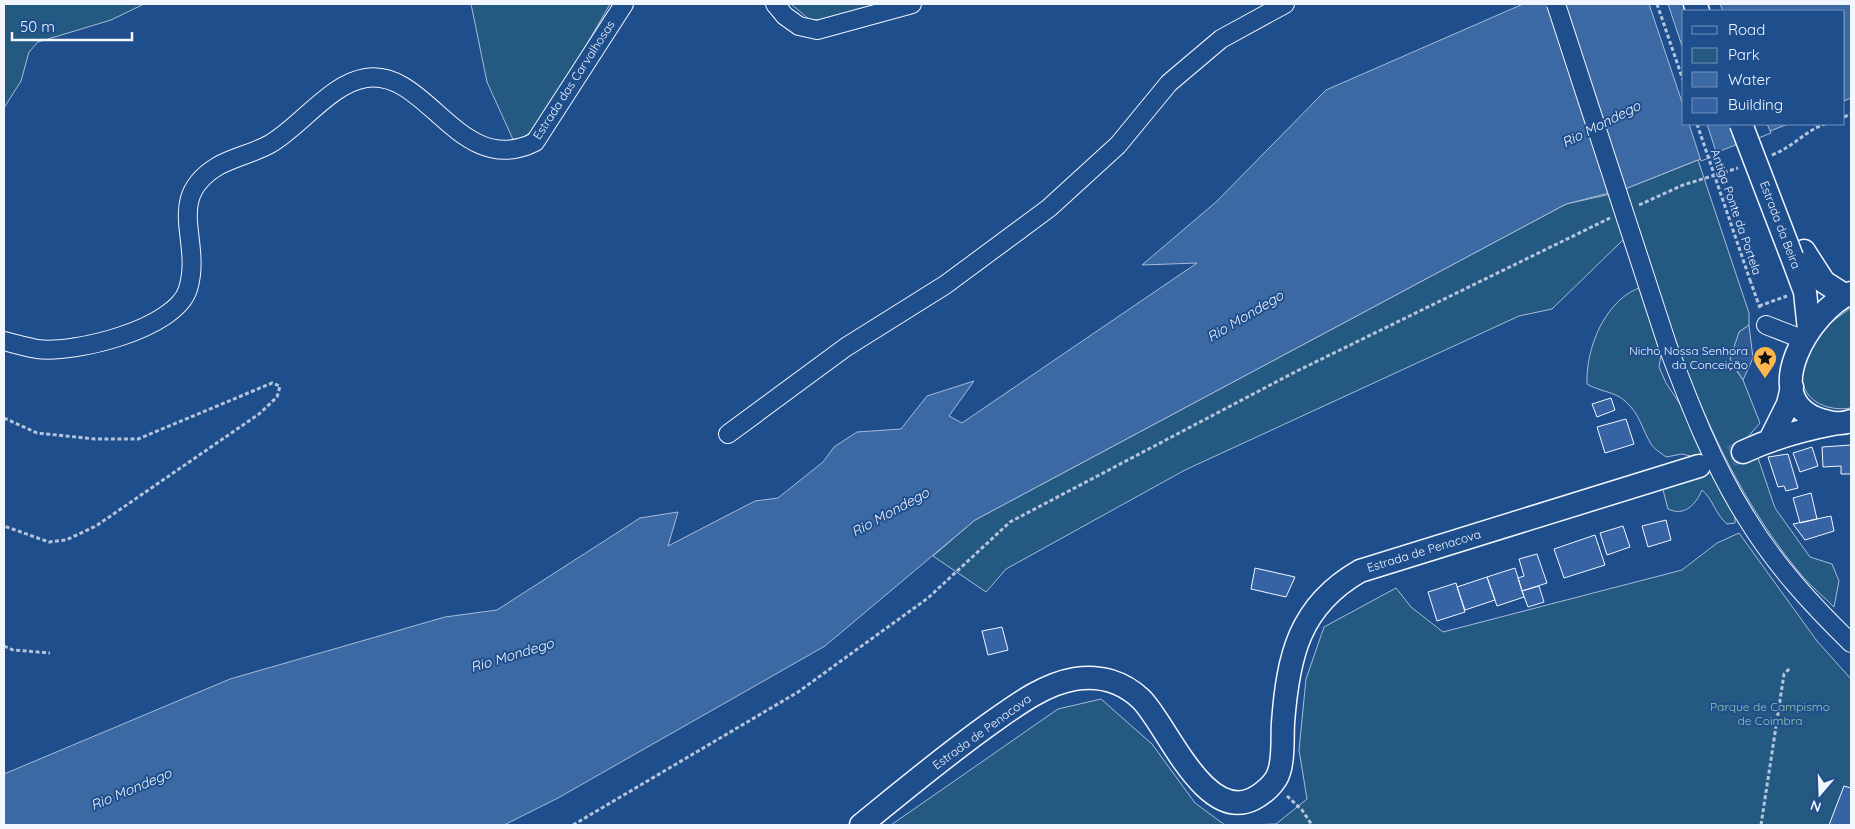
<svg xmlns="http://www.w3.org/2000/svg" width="1855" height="829" font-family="Quicksand,sans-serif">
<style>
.green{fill:#245a82;stroke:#a8bbd7}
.parking{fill:#305b95;stroke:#a8bbd7}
.water{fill:#3b69a3;stroke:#a8bbd7}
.pier{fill:#1f4e8c;stroke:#a8bbd7}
.building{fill:#3563a3;stroke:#f2f6ff}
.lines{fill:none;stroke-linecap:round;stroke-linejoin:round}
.major-tunnel{stroke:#3f679d;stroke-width:22;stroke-dasharray:22 11;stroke-linecap:butt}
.minor-casing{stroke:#f2f6ff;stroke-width:20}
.major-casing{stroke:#f2f6ff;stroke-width:25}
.path{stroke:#b3c4dc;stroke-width:3;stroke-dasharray:4 2.5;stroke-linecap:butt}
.minor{stroke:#1f4e8c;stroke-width:18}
.major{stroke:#1f4e8c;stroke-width:22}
.minor-bridge-casing{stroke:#f2f6ff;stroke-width:20;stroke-linecap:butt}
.major-bridge-casing{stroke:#f2f6ff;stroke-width:25;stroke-linecap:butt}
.path-bridge{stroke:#b3c4dc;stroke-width:3;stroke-dasharray:4 2.5;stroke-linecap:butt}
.minor-bridge{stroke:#1f4e8c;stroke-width:18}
.major-bridge{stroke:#1f4e8c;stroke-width:22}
.labels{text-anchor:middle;stroke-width:4;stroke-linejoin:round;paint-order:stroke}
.street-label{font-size:12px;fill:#f2f6ff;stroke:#1f4e8c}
.poi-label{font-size:12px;fill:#f2f6ff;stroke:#1f4e8c;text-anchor:end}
.park-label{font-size:12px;fill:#97c8a6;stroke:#1f4e8c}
.water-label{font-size:14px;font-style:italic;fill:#f2f6ff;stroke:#1f4e8c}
</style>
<rect width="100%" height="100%" fill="#1f4e8c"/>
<path class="green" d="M4,4H144L111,20L38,42L29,52L21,81L4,108Z
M471,4H610L542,123L515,144L487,82Z
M791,4H884L835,19L810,20Z
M1698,160L1749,313V325L1739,332L1736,370L1743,380L1760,423L1740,446L1758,458L1775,508L1810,557L1832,564L1839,581L1834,607C1824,597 1813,588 1804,578C1710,468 1669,324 1625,189Z
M1611,194L1625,238L1552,309L1519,316L1185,470L1006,569L986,592L933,556L975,520L1566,204Z
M1641,287L1662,349L1659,367L1666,383L1680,404L1720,488L1735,515V523L1727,524C1715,514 1713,499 1702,490C1696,504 1685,517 1668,509L1662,486L1695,457L1682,454L1666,457C1661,453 1654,449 1651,444C1642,429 1640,414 1625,401C1614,391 1600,392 1587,384C1586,355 1598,319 1621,299C1626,294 1634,290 1641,287Z
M1851,308V408C1826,412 1799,400 1802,370C1802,362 1810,349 1814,342C1822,328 1838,317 1851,308Z
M1739,533L1817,641L1851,679V825H1245L1276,824L1307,799L1299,750L1306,679L1324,627L1396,588L1411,607L1443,632L1682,570L1717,543Z
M1101,699L1152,744L1195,803L1225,825H891L1058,709Z"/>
<path class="parking" d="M1749,325L1753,358L1743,380L1730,359L1739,332Z"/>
<path class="water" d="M1523,4H1851V98L1844,101V11H1684V124H1788L1625,189L1566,204L975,520L825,646L558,798L504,825H4V774L230,679L445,617L497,610L640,518L678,512L668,546L755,501L778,498L823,462L834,447L857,432L901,429L927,396L974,381L949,416L962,423L1197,263L1142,265L1216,202L1326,90Z"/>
<path class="pier" d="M1649,4H1668L1684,52V108Z
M1685,4H1720L1723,11H1688Z
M1689,124H1707L1717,155L1701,161Z
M1731,124H1767L1771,133L1739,146Z"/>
<path class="building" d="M1611,398L1615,410L1597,417L1592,404Z
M1626,419L1634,444L1605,453L1597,427Z
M1851,445V474H1841V466L1823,467L1822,447Z
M1812,447L1818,466L1800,472L1793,453Z
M1788,454L1798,488L1786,491L1784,486L1778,487L1768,457Z
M1811,493L1817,519L1800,523L1793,498Z
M1831,516L1834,531L1805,540L1793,524Z
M1666,520L1671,540L1648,547L1642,526Z
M1623,526L1630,547L1607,555L1600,533Z
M1595,535L1605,565L1564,578L1554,549Z
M1537,554L1547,583L1522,591L1518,578L1524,576L1519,559Z
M1255,568L1295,577L1286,597L1251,589Z
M1515,568L1524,597L1497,606L1487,577Z
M1487,577L1495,600L1465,610L1457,587Z
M1456,583L1465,612L1437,621L1428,592Z
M1539,586L1544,602L1528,607L1522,591Z
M1002,627L1008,650L988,655L982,631Z
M1844,786L1851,788V825H1829Z"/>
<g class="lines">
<path class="major-tunnel" d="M1699,466L1743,452"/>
<g class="minor-casing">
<path id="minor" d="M775,4L785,16L799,26L817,30L912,4
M1766,325L1802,339
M4,341C15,344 26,347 37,349C74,354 176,329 188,289C203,240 163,199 218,166C234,157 254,153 270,144C300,127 331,83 366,78C427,68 460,180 535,142L624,4
M1668,347C1690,405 1713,465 1746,517C1775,565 1812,605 1851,643
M728,434L846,347L945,285L1049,208L1118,145L1169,83L1221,39L1285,4"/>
</g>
<g class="major-casing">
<path id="major" d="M1695,4L1698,11
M1804,251L1824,282L1846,296
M1792,257L1805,292L1809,330
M1851,293C1810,310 1756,400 1821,420C1832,423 1840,425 1851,421
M1771,438L1788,404L1792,387
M1743,452C1773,438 1801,430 1833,424
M861,825C904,790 946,755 991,723C1015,706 1044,684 1075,679C1100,675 1123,682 1141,699C1166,723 1204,823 1253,799C1263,794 1276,783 1279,772C1284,758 1282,738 1283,723C1288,656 1299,606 1360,571L1699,466"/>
</g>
<path class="path" d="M1657,4L1684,83
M1844,117L1851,114
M1772,155C1793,147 1805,131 1825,124
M1639,205L1683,185L1738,168
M1750,280L1760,308
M1759,306L1787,296
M4,418L37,433L95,439H138L272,383L280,386L277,397L259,414L96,526L66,540L49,542L4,526
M4,646L13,650L50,653
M1287,796L1302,810L1312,825
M573,825L798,692L928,598L1010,522L1295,372L1610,218
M1761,825L1784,674L1790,668"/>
<use href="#minor" class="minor"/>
<use href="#major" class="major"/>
<g class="minor-bridge-casing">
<path id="minor-bridge" d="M1556,4L1668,347"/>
</g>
<g class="major-bridge-casing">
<path id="major-bridge" d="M1741,124L1792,257"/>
</g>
<path class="path-bridge" d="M1697,124L1750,280"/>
<use href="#minor-bridge" class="minor-bridge"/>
<use href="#major-bridge" class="major-bridge"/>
</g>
<defs>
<g id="sight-pin" transform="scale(1.25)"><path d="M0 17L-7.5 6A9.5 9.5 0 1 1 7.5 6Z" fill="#ffb74d" stroke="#1f4e8c"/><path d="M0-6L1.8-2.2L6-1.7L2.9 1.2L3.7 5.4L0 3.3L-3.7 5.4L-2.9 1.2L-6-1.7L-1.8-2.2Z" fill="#111"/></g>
</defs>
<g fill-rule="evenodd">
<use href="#sight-pin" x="1765" y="358"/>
</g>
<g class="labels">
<g class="street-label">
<text transform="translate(574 80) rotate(-57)" y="4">Estrada das Carvalhosas</text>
<text transform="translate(1736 212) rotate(71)" y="4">Antiga Ponte da Portela</text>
<text transform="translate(1780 225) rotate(69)" y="4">Estrada da Beira</text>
<text transform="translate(1424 551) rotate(-17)" y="4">Estrada de Penacova</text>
<text transform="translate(982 732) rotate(-36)" y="4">Estrada de Penacova</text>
</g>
<g class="poi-label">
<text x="1748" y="355">Nicho Nossa Senhora<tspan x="1748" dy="14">da Conceição</tspan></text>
</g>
<g class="park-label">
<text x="1770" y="711">Parque de Campismo<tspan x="1770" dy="14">de Coimbra</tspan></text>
</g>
<g class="water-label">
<text transform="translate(1601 124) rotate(-27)" y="5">Rio Mondego</text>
<text transform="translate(1245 316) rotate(-31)" y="5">Rio Mondego</text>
<text transform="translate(890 512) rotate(-29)" y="5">Rio Mondego</text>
<text transform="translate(512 655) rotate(-17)" y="5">Rio Mondego</text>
<text transform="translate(131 789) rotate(-23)" y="5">Rio Mondego</text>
</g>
</g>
<rect width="1855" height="829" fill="none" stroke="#f2f6ff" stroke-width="10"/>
<rect x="1682" y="10" width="162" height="115" fill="#1f4e8c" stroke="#7391ba"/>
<rect x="1692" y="26" width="25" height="8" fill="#1f4e8c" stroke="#7391ba"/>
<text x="1728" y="35" font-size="15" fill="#f2f6ff">Road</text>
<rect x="1692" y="48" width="25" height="15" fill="#245a82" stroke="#7391ba"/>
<text x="1728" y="60" font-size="15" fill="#f2f6ff">Park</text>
<rect x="1692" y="72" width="25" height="15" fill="#3b69a3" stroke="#7391ba"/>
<text x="1728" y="85" font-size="15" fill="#f2f6ff">Water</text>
<rect x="1692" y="98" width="25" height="15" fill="#3563a3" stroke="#7391ba"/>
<text x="1728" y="110" font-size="15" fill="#f2f6ff">Building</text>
<g transform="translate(1820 794) rotate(199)" stroke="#1f4e8c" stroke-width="4" paint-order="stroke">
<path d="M0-4L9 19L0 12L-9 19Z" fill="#f2f6ff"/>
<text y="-8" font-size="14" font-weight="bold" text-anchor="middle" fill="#f2f6ff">N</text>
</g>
<path d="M12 32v8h120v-8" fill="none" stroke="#f2f6ff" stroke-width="2.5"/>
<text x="20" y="32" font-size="15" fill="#f2f6ff" stroke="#1f4e8c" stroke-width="4" paint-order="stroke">50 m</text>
</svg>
